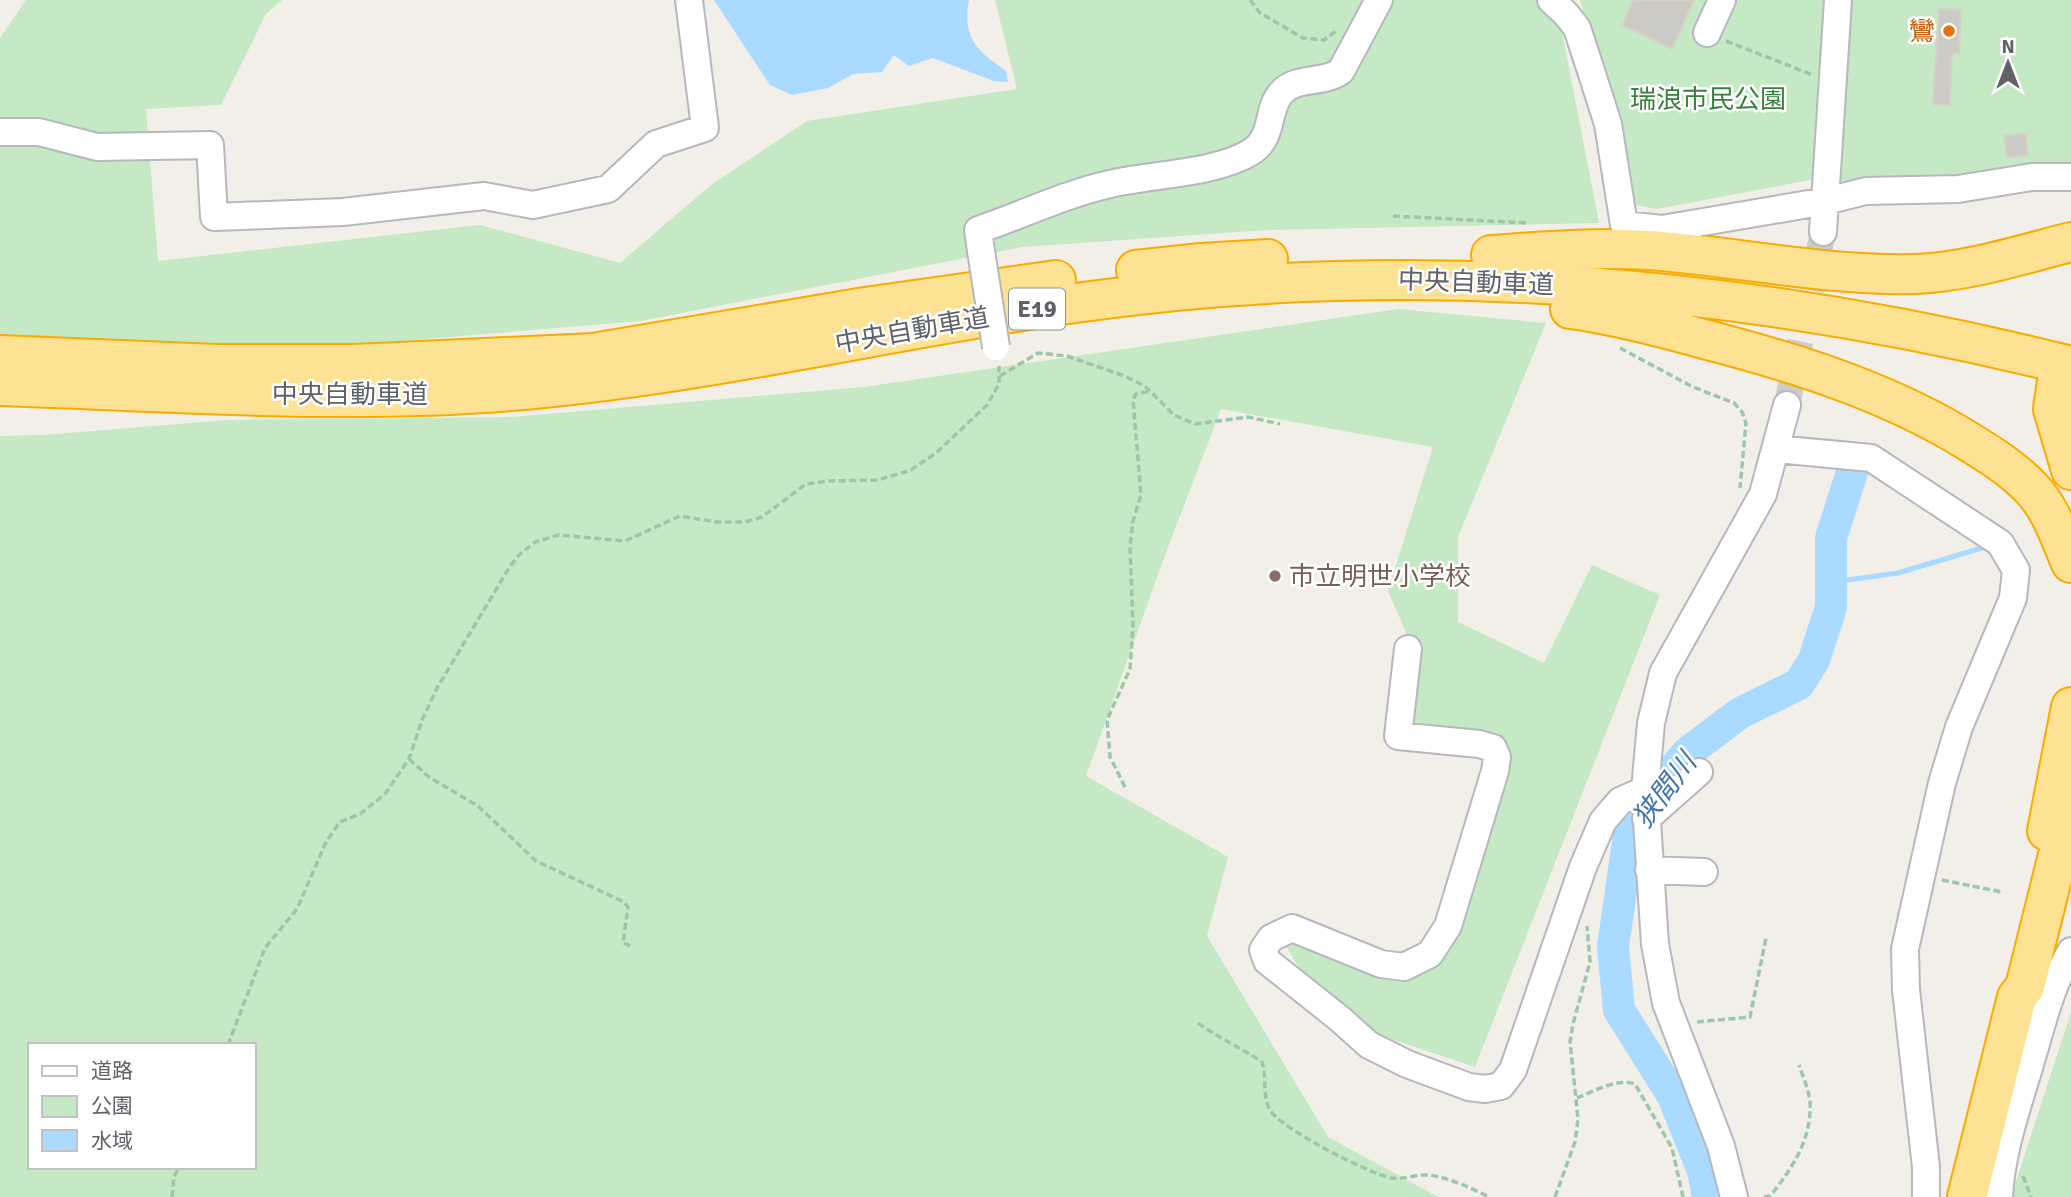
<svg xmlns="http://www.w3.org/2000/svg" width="2071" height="1197" font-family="Signika,'Noto Sans JP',sans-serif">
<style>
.green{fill:#c5e8c5;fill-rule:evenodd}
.water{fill:#aadaff}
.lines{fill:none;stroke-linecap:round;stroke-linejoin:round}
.stream{stroke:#aadaff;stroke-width:5}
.river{stroke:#aadaff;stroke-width:32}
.building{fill:#cccac5;stroke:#d6d1c6;stroke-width:2}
.minor-tunnel{stroke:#ccccc8;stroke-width:26;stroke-dasharray:26 13;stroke-linecap:butt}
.minor-casing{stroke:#b5b8bc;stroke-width:30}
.highway-casing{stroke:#f9ab00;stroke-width:42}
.path{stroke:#9cc7a9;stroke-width:3.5;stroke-dasharray:7 3.5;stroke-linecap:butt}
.minor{stroke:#fff;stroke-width:26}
.highway{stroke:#fde293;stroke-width:38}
.minor-bridge-casing{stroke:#b5b8bc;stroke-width:30;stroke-linecap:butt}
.minor-bridge{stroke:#fff;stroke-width:26}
.food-dot{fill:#e8710a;stroke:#fff;stroke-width:2.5}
.education-dot{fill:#8d6e63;stroke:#fff;stroke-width:2.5}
.labels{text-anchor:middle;stroke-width:5;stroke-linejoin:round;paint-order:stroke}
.shield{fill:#fff;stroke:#8f9295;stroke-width:2}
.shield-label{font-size:24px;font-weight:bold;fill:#5f6368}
.food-label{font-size:26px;fill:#c56008;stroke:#fff;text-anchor:end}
.park-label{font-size:26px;fill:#348238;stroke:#fff}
.street-label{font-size:26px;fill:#5f6368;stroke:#fff}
.education-label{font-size:26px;fill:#785e54;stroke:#fff;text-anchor:start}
.water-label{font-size:28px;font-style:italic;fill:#4174aa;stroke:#fff}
</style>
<rect width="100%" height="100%" fill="#f1efe8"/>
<path class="green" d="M26,0H282L266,14L221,105L146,109L158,261L480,225L620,263L711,185L807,121L1017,89L995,0H1538L1559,16L1599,223L1267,230L1022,247L641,321L317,348L0,336V38Z
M1580,0H2071V165L1962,184L1810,180L1657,209L1629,204L1595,50Z
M1398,309L1546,323L1458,537V622L1544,663L1592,565L1660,595L1475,1067L1364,1030L1298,966L1281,938L1369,973L1425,956L1499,737L1392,718L1408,637L1388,591L1433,447L1221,409L1165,555L1086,776L1228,857L1207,936L1328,1137L1438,1197H0V436L44,435L226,420L512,417L864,387ZM30,1045H254V1167H30Z
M2071,1012V1197H2011Z"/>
<path class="water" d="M714,0H969C962,38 977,51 1006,71L1008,82L994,81L933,58L909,66L894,55L882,72L853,74L828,88L792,95L770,85Z"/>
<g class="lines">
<path class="stream" d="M1833,582L1898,573L1985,547"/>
<path class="river" d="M1708,1197L1703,1171L1673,1096L1619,1010L1613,947L1629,835L1670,773L1687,753L1740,713L1799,684L1814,660L1831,607V538L1853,469"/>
</g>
<path class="building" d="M1633,0H1694L1672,49L1623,25Z
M1939,9L1961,10L1959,53H1952L1950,105L1933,104Z
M2026,134L2028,155L2007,158L2004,136Z"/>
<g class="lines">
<path class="minor-tunnel" d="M1787,405L1823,232"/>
<g class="minor-casing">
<path id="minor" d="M1551,0L1566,14L1577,28L1592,74L1608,124L1624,225L1662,229L1826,201L1866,191L1958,189L2032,177H2071
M1707,33L1722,0
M0,132H39L97,147L210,145L214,217L343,212L484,196L533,205L608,189L656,144L705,128L689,0
M1823,232L1838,0
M981,251L978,230C1022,215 1065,194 1110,184C1152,174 1215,174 1251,152C1275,137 1266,108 1282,92C1297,76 1324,84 1341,71L1379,0
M1776,449L1871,458L2000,543L2016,570L2013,598L1959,727L1942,783L1905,949L1906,990L1926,1167V1197
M1408,649L1398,736L1479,744L1493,748L1497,757L1495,771L1448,926L1430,954L1404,967L1381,964L1292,928L1271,938L1263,950L1267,961L1340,1019L1369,1045L1407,1064L1469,1087L1485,1089L1501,1086L1513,1070L1583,867L1603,821L1620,801L1645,790
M1646,819L1699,772
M1649,870L1704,872
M1734,1197L1721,1146L1666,1003L1655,944L1645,790L1651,723L1663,673L1763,494L1787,405
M1999,1197C2001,1152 2018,1105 2031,1061C2042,1024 2051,985 2071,951"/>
</g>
<g class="highway-casing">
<path id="highway" d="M1491,255C1544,251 1597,247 1650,250C1738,257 1826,276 1915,274C1968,272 2020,255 2071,242
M1136,270L1201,263L1268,259
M1570,309C1615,315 1657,326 1700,338C1789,361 1878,388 1958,435C1984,451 2010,466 2031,488C2051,508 2060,538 2071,563
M0,355L218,364H354L593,353L865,307L1056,280
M2057,381L2053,409L2071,470
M0,386C177,392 357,406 534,389C719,372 900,327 1083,302C1413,256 1749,285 2071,366
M2047,831L2071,707
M1967,1197L2017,997L2025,987L2071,803"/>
</g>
<path class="path" d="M1250,0L1260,13L1303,38L1324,40L1336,31
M1726,41L1813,75
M1393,216L1527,223
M1620,348L1693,387L1734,403L1742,412L1746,423L1740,488
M1000,376L1038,353L1067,356L1122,375L1145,386L1174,415L1195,424L1248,417L1280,424
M409,759L429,777L478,806L536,861L624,902L628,907L623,943L631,946
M1125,787L1110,757L1107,720L1130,669L1133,626L1130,546L1133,521L1141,495L1133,399L1136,394L1150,391
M1942,880L2002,892
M1697,1022L1750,1017L1766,938
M1198,1023C1219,1038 1241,1048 1262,1062C1267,1077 1262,1096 1270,1110C1281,1129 1368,1173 1391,1178C1404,1180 1416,1174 1428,1175C1448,1177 1471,1188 1489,1197
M228,1045L265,948L297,909L326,842L340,822L360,814L385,794L409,759L422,720L437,688L509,568L519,555L535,542L559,535L625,541L680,516L716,522H745L762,517L806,484L829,481L878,480L911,470L936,453L987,405L999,384V366
M1577,1098C1594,1091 1617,1078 1635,1084L1672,1148L1683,1197
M2023,1176L2031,1197
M172,1197L174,1177L179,1167
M1555,1197L1575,1142L1578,1119L1570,1042L1573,1024L1590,962L1587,926
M1764,1197L1770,1196C1792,1169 1812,1139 1810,1102C1809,1090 1803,1077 1799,1065"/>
<use href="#minor" class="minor"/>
<use href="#highway" class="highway"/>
<g class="minor-bridge-casing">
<path id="minor-bridge" d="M981,251L996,347"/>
</g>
<use href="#minor-bridge" class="minor-bridge"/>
</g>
<circle class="food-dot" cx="1949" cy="31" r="7"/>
<circle class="education-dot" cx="1275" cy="576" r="7"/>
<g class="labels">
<rect class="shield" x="1009" y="288.5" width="56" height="41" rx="5"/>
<g class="shield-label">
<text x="1037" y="317">E19</text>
</g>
<g class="food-label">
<text x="1935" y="40">鸞</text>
</g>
<g class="park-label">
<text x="1708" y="108">瑞浪市民公園</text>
</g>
<g class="street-label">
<text transform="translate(1476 282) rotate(2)" y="9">中央自動車道</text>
<text transform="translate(912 330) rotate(-10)" y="9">中央自動車道</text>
<text x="350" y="403">中央自動車道</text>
</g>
<g class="education-label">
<text x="1289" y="585">市立明世小学校</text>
</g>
<g class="water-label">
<text transform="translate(1664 790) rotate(-53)" y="10">狭間川</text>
</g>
</g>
<rect x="28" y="1043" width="228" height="126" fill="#ffffff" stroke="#bfc1c3" stroke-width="2"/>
<rect x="42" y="1066" width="35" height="10" fill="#ffffff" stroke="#bfc1c3" stroke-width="2"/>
<text x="91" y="1078" font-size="21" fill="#5f6368">道路</text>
<rect x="42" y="1096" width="35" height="21" fill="#c5e8c5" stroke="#bfc1c3" stroke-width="2"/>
<text x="91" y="1113" font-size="21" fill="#5f6368">公園</text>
<rect x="42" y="1130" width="35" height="21" fill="#aadaff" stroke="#bfc1c3" stroke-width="2"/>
<text x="91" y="1148" font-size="21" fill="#5f6368">水域</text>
<g transform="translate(2008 63)" stroke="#ffffff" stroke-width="5" paint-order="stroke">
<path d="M0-5L12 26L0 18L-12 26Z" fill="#5f6368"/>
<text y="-10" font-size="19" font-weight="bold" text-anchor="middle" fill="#5f6368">N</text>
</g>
</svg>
